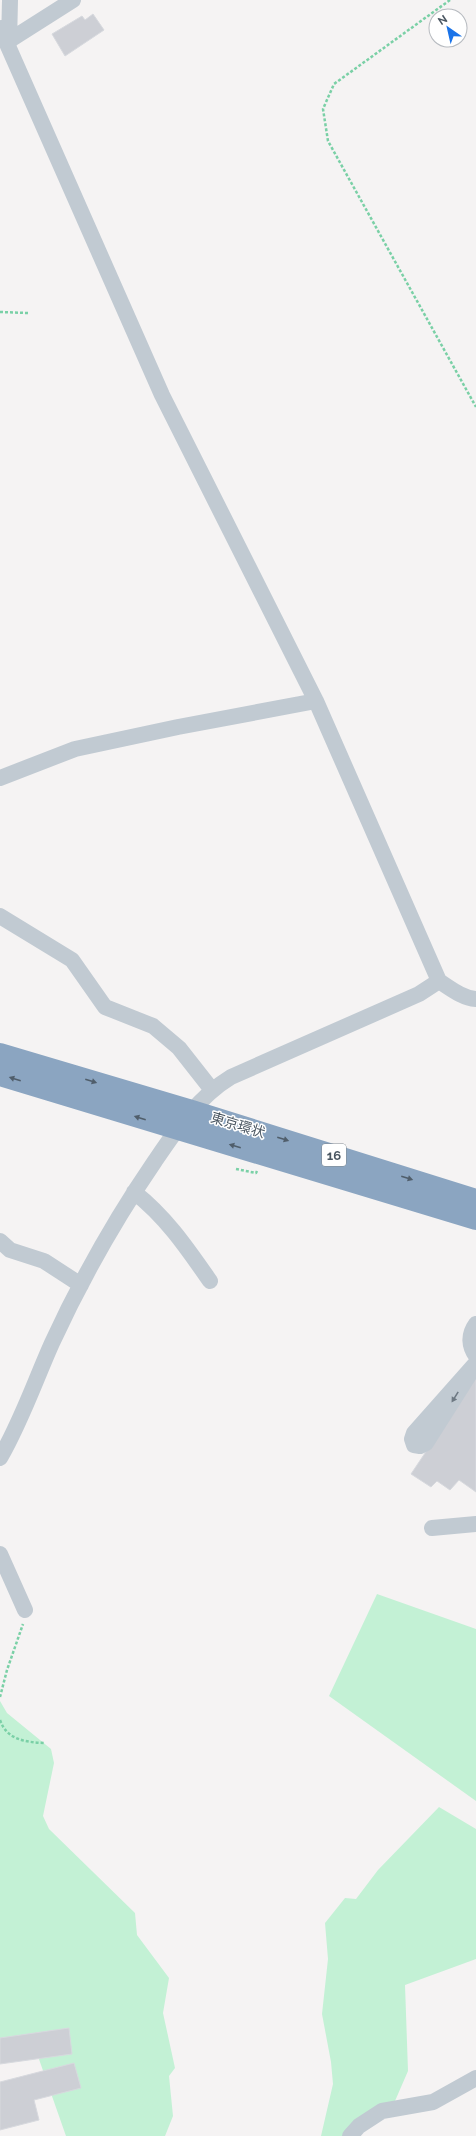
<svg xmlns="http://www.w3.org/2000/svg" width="476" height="2136" font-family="Raleway,'Noto Sans JP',sans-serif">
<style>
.green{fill:#c3f1d5}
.building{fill:#cdcfd5;stroke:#d7d9de}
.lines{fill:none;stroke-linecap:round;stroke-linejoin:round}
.path{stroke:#7ad0a6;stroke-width:2.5;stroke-dasharray:3 2;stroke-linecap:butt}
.minor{stroke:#c1cad2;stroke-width:16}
.highway{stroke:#8ba5c1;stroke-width:22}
.oneway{fill:#505e6b}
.oneway2{fill:#6e7983}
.labels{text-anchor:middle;stroke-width:3;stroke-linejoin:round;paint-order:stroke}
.shield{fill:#fff;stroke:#808990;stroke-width:1}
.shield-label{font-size:13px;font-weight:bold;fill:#4a5661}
.street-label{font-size:14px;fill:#4a5661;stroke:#fff}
</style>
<rect width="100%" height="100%" fill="#f5f3f3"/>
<path class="green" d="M377,1594L476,1629V1801L329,1696Z
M0,1701L7,1713L51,1749L54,1763L43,1816L49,1829L135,1913L137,1935L169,1978L163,2013L175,2068L169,2076L173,2116L165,2136H66L34,2045L0,2042Z
M439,1807L476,1829V1959L405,1985L408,2071L395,2101L349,2136H321L333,2084L331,2062L322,2014L328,1959L325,1923L345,1898L356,1899L378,1870Z"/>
<path class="building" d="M93,14L104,30L65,56L52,34L82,16L85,20Z
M476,1377V1492L459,1480L450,1490L437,1481L431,1487L411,1474Z
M69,2028L72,2054L0,2064V2038Z
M74,2063L81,2088L34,2100L39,2120L0,2130V2082Z"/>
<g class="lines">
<path class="path" d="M450,0L334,84L323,109L328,141L476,407
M0,312L28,313
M236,1169L256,1173L257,1171
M0,1697L7,1670L23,1624
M0,1720C7,1740 25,1742 44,1743"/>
<path class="minor" d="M0,28L162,395L316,701L439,981C450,988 462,998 476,999
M10,40L73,0
M9,44L10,0
M0,778L75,749L178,727L316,701
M0,916L72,960L105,1007L153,1026L179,1048L212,1090
M134,1192C166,1217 187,1248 210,1281
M0,1241L10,1250L44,1261L81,1285
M476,1324C468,1335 469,1346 476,1356
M476,1363L414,1433L412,1439L414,1445L420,1446L426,1443L476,1364
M0,1458C21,1422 35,1381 52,1343C81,1280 116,1218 155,1161C176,1130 198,1097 231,1077L419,994L439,981
M432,1528L476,1524
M0,1554L25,1610
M350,2136L359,2126L382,2111L433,2102L476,2078"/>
<path class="highway" d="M0,1054L192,1111L476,1200
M0,1075L476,1219"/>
</g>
<defs><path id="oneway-solid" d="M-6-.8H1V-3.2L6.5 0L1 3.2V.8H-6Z"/></defs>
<g class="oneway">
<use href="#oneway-solid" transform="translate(15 1079) rotate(-163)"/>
<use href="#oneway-solid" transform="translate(91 1081) rotate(17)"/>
<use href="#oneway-solid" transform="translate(140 1118) rotate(-163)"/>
<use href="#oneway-solid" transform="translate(283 1139) rotate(17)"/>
<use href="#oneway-solid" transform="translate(235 1146) rotate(-164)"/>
<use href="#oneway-solid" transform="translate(407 1178) rotate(17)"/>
</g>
<use class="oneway2" href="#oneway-solid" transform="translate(455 1397) rotate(122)"/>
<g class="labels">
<rect class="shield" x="322" y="1144" width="24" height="22" rx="3"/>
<g class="shield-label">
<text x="334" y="1160">16</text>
</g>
<g class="street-label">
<text transform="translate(238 1125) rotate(17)" y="5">東京環状</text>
</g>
</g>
<g transform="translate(448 28) rotate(326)"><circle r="19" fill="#ffffff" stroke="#b7bbc0"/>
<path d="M0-3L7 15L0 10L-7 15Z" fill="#1a73e8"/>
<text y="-6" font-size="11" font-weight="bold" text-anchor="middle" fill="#4a5661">N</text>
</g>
</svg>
